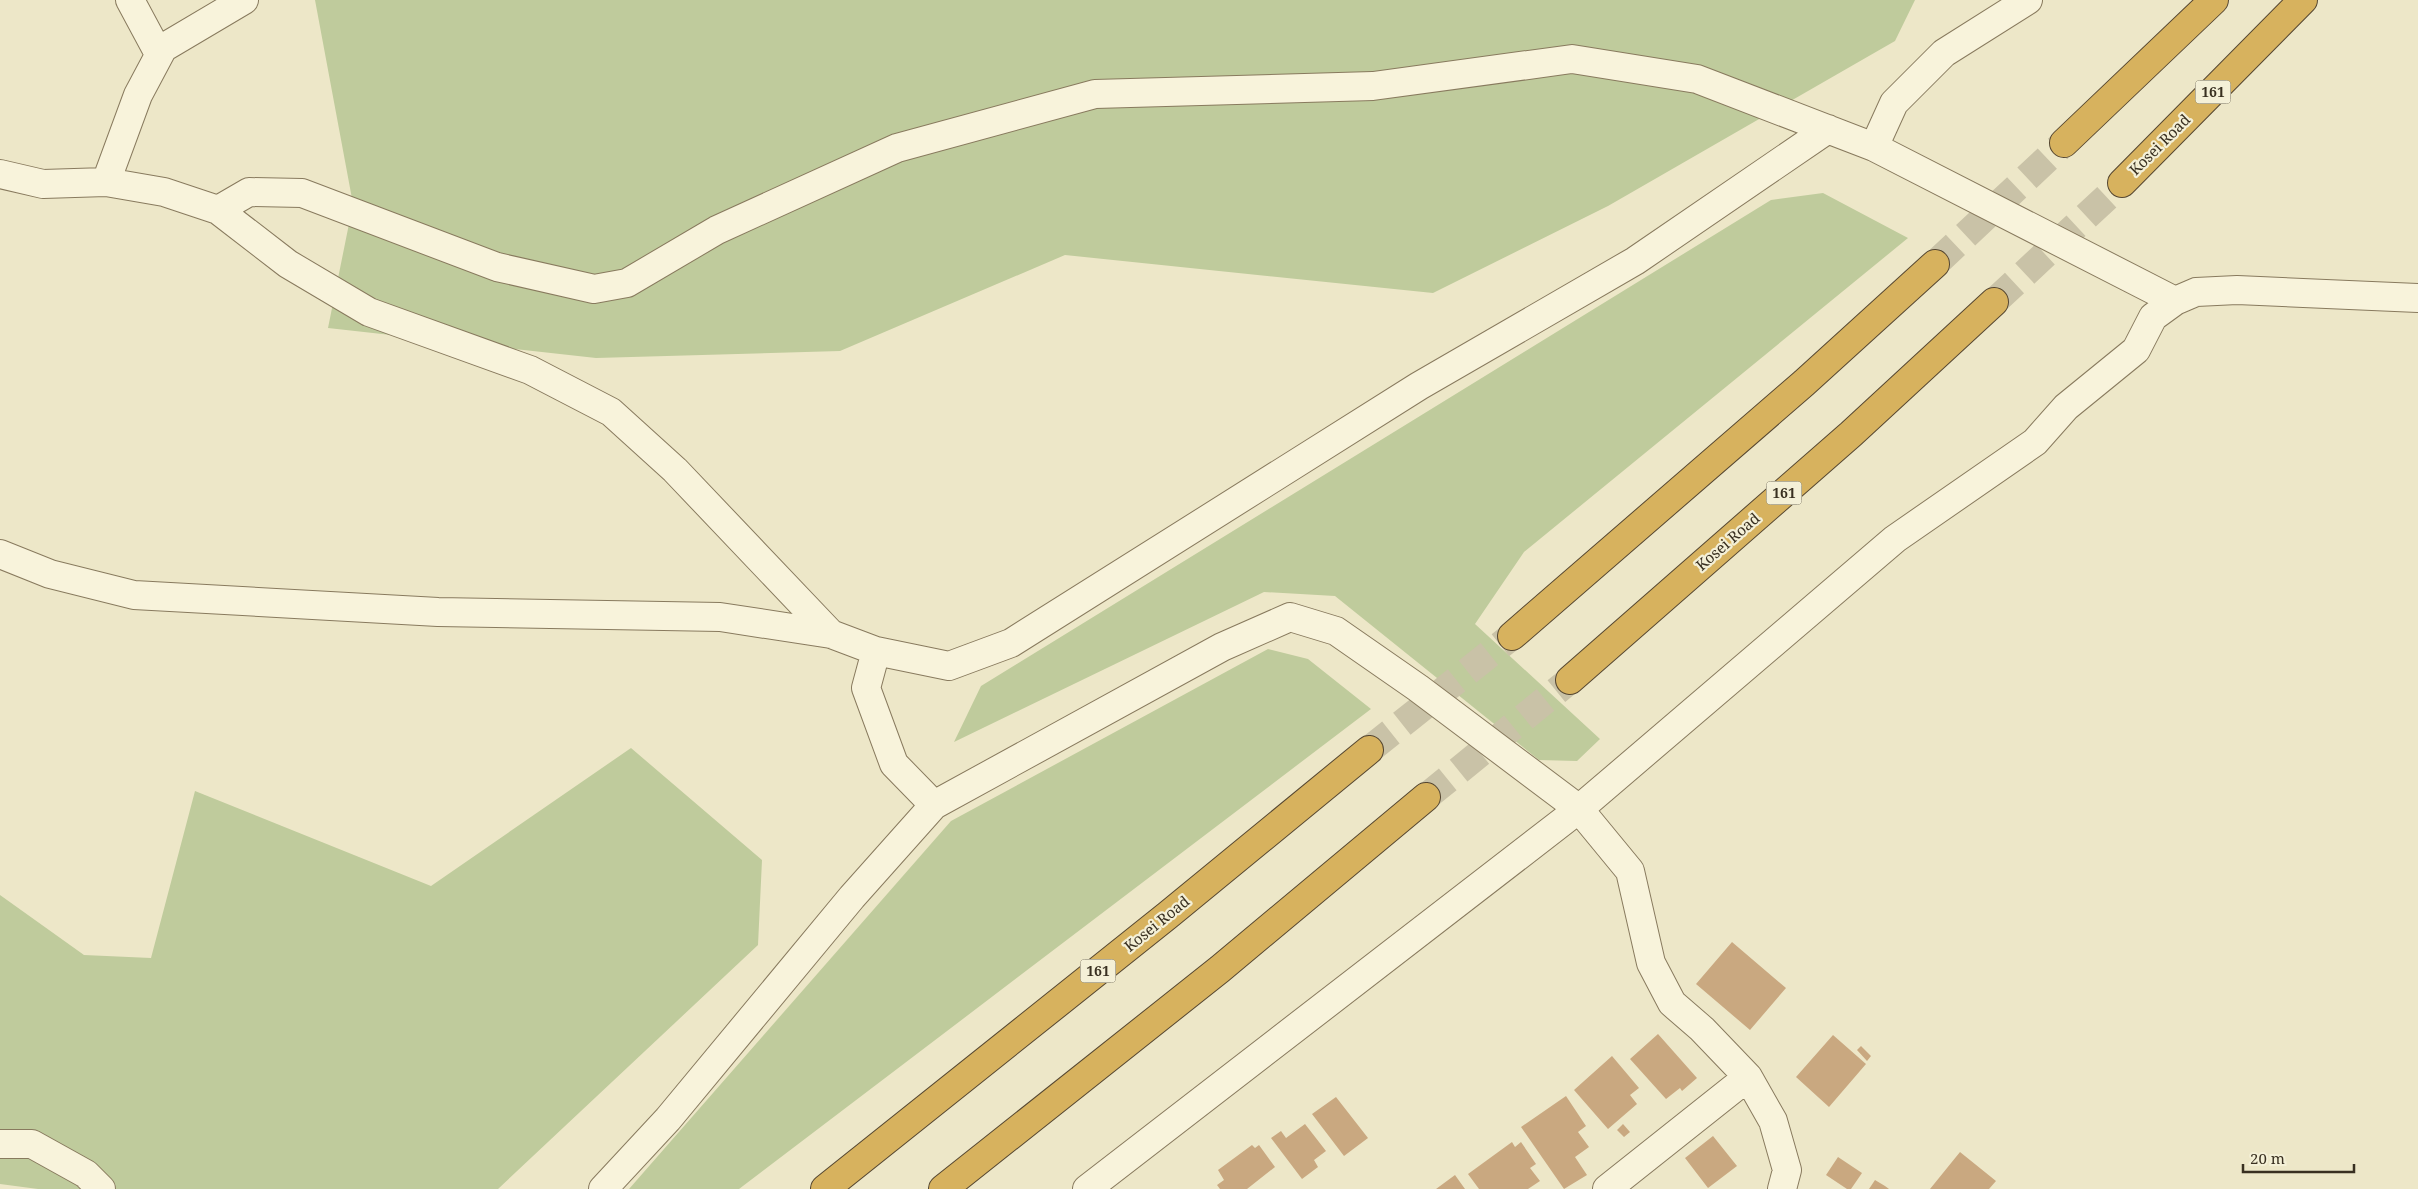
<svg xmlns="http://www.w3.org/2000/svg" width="2418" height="1189" font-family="'Noto Serif',serif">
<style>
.green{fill:#bfcb9c}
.building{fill:#c9a880}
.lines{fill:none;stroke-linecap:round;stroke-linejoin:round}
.motorway-tunnel{stroke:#c9c2a7;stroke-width:28;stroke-dasharray:28 14;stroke-linecap:butt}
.minor-casing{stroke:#887a5e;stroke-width:30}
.motorway-casing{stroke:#564731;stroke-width:30}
.minor{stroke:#f8f3db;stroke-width:28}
.motorway{stroke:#d7b25e;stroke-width:28}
.labels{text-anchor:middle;stroke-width:4.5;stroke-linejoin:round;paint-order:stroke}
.shield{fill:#f4f0d7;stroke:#716a58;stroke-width:1}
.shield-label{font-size:14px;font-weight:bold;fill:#393021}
.street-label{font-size:15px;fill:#393021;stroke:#f4f0d7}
</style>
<rect width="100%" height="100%" fill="#ede7c8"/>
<path class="green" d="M315,0H1915L1895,41L1608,206L1433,293L1065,255L840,351L596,358L328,328L353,204Z
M1823,193L1908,238L1524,552L1475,624L1600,739L1577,761L1539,760L1335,596L1264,592L954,742L981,686L1771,200Z
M1268,649L1308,659L1371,709L739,1189H629L951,821Z
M631,748L762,860L758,945L498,1189H38L0,1184V895L84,955L151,958L195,791L431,886Z"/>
<path class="building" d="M1732,942L1786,988L1750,1030L1696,984Z
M1658,1034L1697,1078L1682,1091L1680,1088L1666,1099L1630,1059Z
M1833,1035L1866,1064L1829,1107L1796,1077Z
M1861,1046L1871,1056L1867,1061L1857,1050Z
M1612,1056L1639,1088L1630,1095L1637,1104L1608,1129L1574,1090Z
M1566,1096L1586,1126L1578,1132L1589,1147L1575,1157L1587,1175L1564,1189L1521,1127Z
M1336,1097L1368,1138L1344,1156L1312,1114Z
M1305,1124L1326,1151L1314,1160L1318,1167L1302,1179L1271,1138L1281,1131L1286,1138Z
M1623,1124L1630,1132L1624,1137L1617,1130Z
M1713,1136L1737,1166L1708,1188L1685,1158Z
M1512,1142L1515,1147L1521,1142L1536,1164L1530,1168L1540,1181L1528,1189H1479L1468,1174Z
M1252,1145L1255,1148L1259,1145L1275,1167L1247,1189H1220L1217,1185L1224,1180L1218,1170Z
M1960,1152L1996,1181L1989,1189H1930Z
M1838,1157L1862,1173L1851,1189H1847L1826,1175Z
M1455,1175L1465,1189H1436Z
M1875,1180L1885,1186L1889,1189H1869Z"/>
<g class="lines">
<path class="motorway-tunnel" d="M1935,264L2064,143
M1994,302L2122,183
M1369,750L1512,636
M1426,797L1570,680"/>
<g class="minor-casing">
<path id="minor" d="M130,0L159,54
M1874,147L1894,103L1944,53L2028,0
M0,174L43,184L106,182L138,95L163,48L244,0
M106,182L164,192L218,210L288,264L369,312L530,370L611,412L675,470L831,634
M218,210L249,192L302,193L497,267L594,289L627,283L717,230L897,148L1095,94L1373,86L1572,59L1697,79L1874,147L2175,301
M0,554L50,574L134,595L438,612L720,617L831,634L876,651L949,666L1011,643L1419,386L1635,261L1828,129
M876,651L866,688L894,764L934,805
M0,1144H32L86,1174L101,1189
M603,1189L668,1119L852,897L934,805L1222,647L1290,617L1336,631L1418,688L1579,809L1630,871L1651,963L1672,1003L1702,1029L1748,1077L1773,1121L1787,1170L1782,1189
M1087,1189L1579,809L1895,539L2035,442L2066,407L2136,350L2153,317L2175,301L2196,292L2237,290L2418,298
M1607,1189L1748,1077"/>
</g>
<g class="motorway-casing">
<path id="motorway" d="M2064,143L2214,0
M2122,183L2303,0
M1512,636L1804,383L1935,264
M1570,680L1851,434L1994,302
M825,1189L1168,915L1369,750
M943,1189L1220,969L1426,797"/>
</g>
<use href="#minor" class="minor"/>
<use href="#motorway" class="motorway"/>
</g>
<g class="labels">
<g class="shield">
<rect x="2195.5" y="80.5" width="35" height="23" rx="4"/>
<rect x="1766.5" y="481.5" width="35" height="23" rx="4"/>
<rect x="1080.5" y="959.5" width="35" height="23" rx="4"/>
</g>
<g class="shield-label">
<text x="2213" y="97">161</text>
<text x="1784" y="498">161</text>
<text x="1098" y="976">161</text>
</g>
<g class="street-label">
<text transform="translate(2160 145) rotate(-45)" y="5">Kosei Road</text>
<text transform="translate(1728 542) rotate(-41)" y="5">Kosei Road</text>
<text transform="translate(1157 924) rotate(-39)" y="5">Kosei Road</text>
</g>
</g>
<path d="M2243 1164v8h111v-8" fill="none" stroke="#393021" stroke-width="2.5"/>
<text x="2250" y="1164" font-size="15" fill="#393021" stroke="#f4f0d7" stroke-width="4" paint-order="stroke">20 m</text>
</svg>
